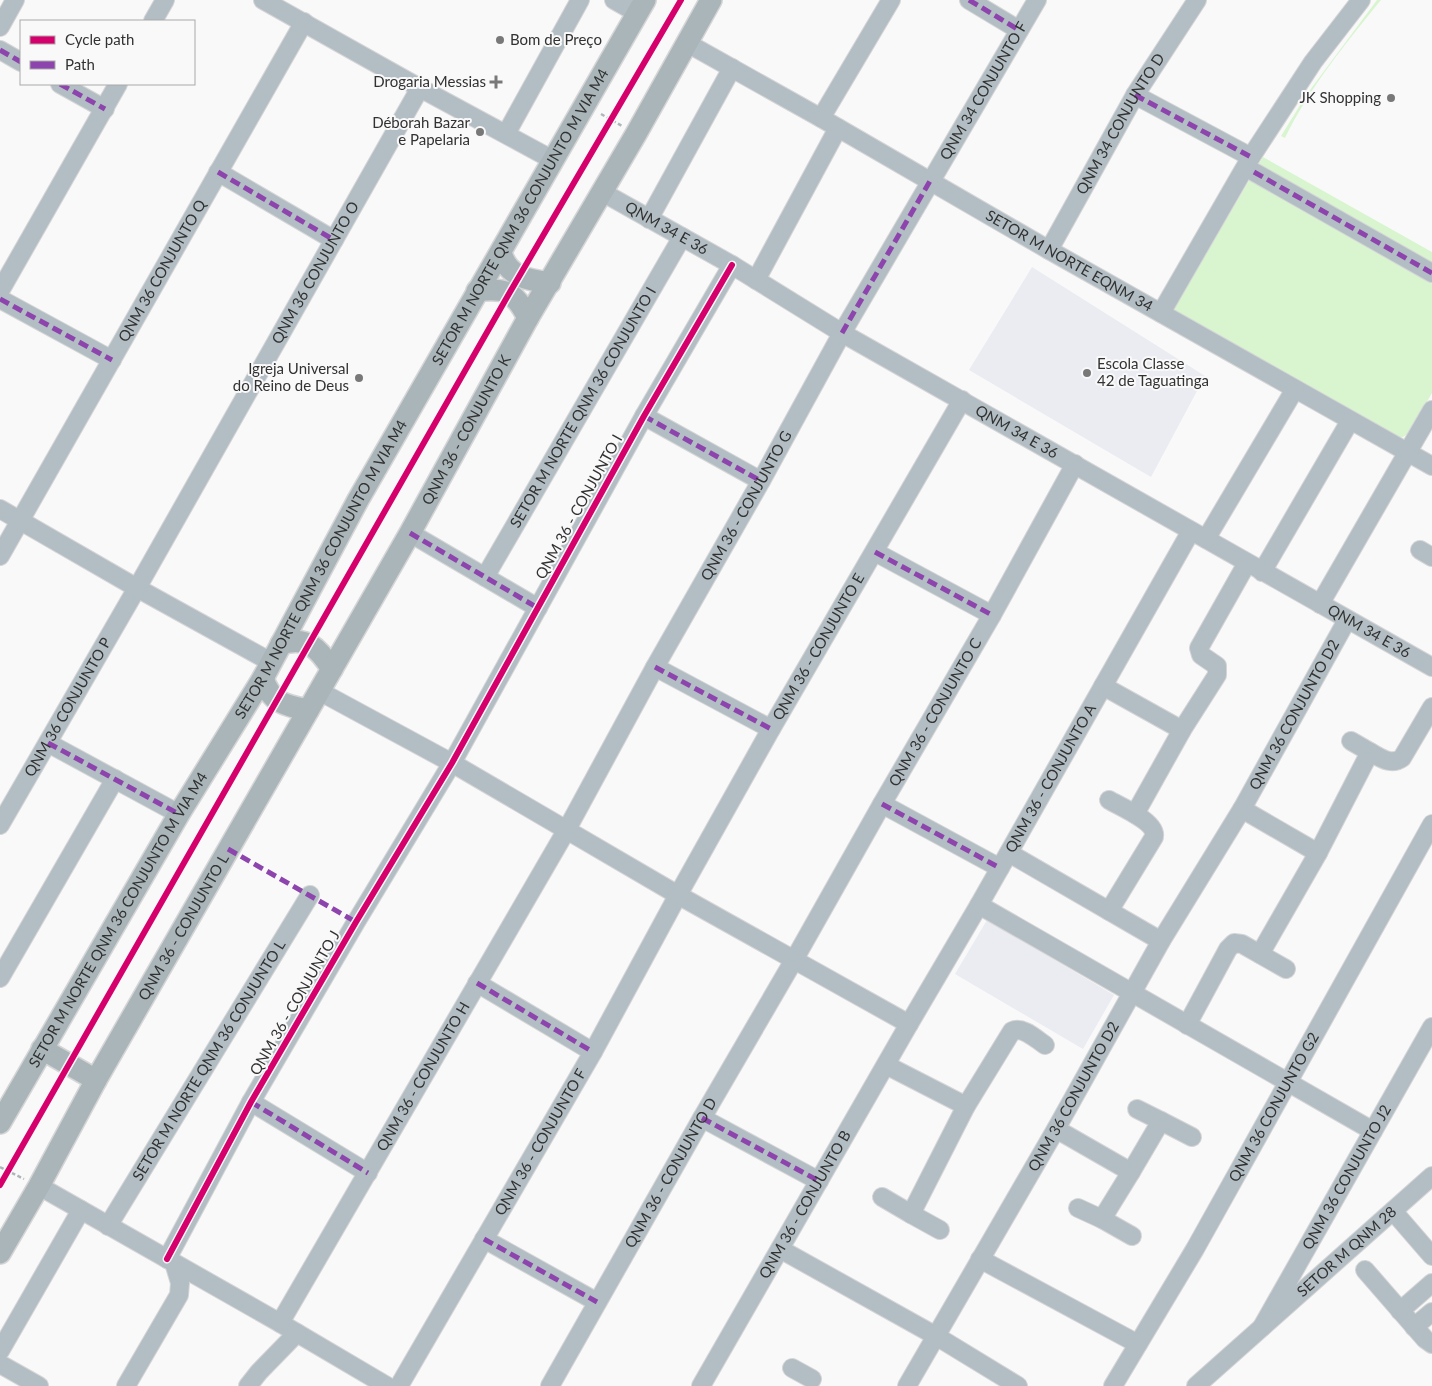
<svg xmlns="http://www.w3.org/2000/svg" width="1432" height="1386" font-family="Lato,sans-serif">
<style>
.built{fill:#eaecf1}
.green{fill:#d9f5d0}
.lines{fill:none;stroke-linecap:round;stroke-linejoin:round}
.minor-casing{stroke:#d5d5d6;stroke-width:20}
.major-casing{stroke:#d5d5d6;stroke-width:24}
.path{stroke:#afb6b9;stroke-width:2.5;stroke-dasharray:4 2.5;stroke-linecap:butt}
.minor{stroke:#b2bec3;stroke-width:18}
.major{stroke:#a9b5b9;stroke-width:21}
.quiet{stroke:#8e44ad;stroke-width:5;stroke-dasharray:10 5;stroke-linecap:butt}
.cycleway-casing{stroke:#f9f9fa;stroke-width:9}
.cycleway{stroke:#d6006c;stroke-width:6}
.poi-dot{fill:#787878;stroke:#f9f9fa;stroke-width:2}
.labels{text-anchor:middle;stroke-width:4;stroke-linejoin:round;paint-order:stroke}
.poi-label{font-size:15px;fill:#323232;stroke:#f9f9fa;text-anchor:end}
.street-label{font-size:15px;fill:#323232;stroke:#f9f9fa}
</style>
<rect width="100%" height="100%" fill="#f9f9fa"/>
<path class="built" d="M1032,267L1205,376L1151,477L969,370Z
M987,920L1114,995L1083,1049L955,974Z"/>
<path class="green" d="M1377,0H1381C1346,43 1309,88 1285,138L1281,136L1307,94Z
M1263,157L1432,252V393L1409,433L1403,437H1396L1173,310Z"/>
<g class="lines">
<g class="minor-casing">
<g id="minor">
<path d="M263,0L420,88L553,160"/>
<path d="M614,0L637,13"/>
<path d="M969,0L1019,30"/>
<path d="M153,21L165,0"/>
<path d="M0,27L15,0"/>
<path id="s1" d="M687,43L821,118L1049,250L1432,466"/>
<path d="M0,50L21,62"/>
<path d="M60,84L105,109"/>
<path d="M1135,95L1251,157"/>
<path d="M821,118L891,0"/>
<path d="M506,134L580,0"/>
<path d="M218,172L334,240"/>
<path d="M1254,172L1432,273"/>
<path id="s2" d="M602,192L732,265L842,333L1432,667"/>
<path d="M649,219L732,68"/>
<path id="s3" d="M1049,250L1135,95L1197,0"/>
<path d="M756,280L838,128"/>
<path d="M0,291L118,84"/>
<path d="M0,299L112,360"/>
<path d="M1161,313L1251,157L1313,62L1361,0"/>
<path d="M644,416L761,481"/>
<path d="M0,509L137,588L271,662"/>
<path d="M410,533L538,608"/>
<path d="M1206,539L1295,389"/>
<path d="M1420,550L1432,557"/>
<path d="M875,552L992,615"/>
<path id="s4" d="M0,556L304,22"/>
<path d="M1262,572L1350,421"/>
<path id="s5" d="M485,577L682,237"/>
<path d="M1320,604L1432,410"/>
<path d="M655,667L771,729"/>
<path d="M1103,686L1182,730"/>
<path d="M319,691L452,763L678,895L909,1024"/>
<path d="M1351,741L1370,752"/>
<path d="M48,743L179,814"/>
<path d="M882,804L1000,868"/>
<path d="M1242,809L1318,853"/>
<path d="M1135,814L1182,730L1217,675V666L1201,655L1199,648L1247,563"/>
<path id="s6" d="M0,825L137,588L420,88"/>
<path d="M1009,853L1161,941"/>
<path d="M979,905L1373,1131"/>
<path d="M1109,911L1154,837C1157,822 1121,807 1109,800"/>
<path d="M1260,954L1318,853L1370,752C1381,758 1391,766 1402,758L1432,707"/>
<path d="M0,978L115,779"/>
<path d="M477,983L593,1052"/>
<path d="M1187,1025L1228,949L1234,943L1242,944L1286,969"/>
<path d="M886,1065L966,1106L1012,1031C1023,1026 1036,1039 1045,1045"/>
<path d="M251,1102L368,1173"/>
<path d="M1137,1109L1161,1121"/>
<path d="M702,1118L819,1181"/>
<path d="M1056,1129L1131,1172L1161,1121L1192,1137"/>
<path d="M39,1186L280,1323L387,1386"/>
<path d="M882,1197L911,1214L966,1106"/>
<path d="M1078,1208L1102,1219L1131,1172"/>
<path d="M1393,1211L1432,1256"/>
<path d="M911,1214L940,1230"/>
<path d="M1102,1219L1132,1236"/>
<path id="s7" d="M108,1226L310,895"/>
<path d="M484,1239L597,1302"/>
<path d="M780,1249L936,1336L1018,1386"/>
<path d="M167,1259L251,1102L356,922L452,763L644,416L732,265"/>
<path d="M980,1259L1138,1344"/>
<path d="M1365,1270L1425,1339L1432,1344"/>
<path d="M1400,1311L1432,1283"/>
<path id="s8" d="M280,1323L566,831L655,667L761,481L842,333L1037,0"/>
<path id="s9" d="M1262,1327L1432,1027"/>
<path d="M1414,1327L1432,1312"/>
<path d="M0,1351L81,1210"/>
<path d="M0,1364L39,1386"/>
<path d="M792,1368L812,1379"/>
<path d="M126,1386L179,1295L180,1283L174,1263"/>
<path d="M248,1386L259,1372L297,1333"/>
<path id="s10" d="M399,1386L593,1052L678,895L771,729L962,400"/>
<path id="s11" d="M550,1386L702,1118L794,960L882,804L992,615L1075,464"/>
<path id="s12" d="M701,1386L909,1024L979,905L1191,531"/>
<path id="s13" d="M907,1386L1056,1129L1161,941L1242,809L1347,620"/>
<path id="s14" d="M1113,1386L1195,1249L1432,824"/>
<path id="s15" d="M1196,1386L1432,1176"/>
</g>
</g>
<g class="major-casing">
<g id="major">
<path d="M501,252C507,277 528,280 550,283"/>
<path d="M477,291C506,287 515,292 528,318"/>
<path d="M281,644C308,636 318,648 332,669"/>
<path d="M263,678C271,703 284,705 308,710"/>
<path d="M42,1049L96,1080"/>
<path id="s16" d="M0,1123L179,814L263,678L358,500L645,0"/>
<path id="s17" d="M0,1253L39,1186L96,1080L410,533L528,318L636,134L711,0"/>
</g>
</g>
<path class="path" d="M601,114L622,126
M0,1167L24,1179"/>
<use href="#minor" class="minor"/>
<use href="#major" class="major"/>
<path class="quiet" d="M969,0L1019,30
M0,50L21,62
M60,84L105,109
M1135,95L1251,157
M218,172L334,240
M1254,172L1432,273
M0,299L112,360
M842,333L930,181
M644,416L761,481
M410,533L538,608
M875,552L992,615
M655,667L771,729
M48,743L179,814
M882,804L1000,868
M228,849L356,922
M477,983L593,1052
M251,1102L368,1173
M702,1118L819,1181
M484,1239L597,1302"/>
<g class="cycleway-casing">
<path id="cycleway" d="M0,1185L510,292L681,0
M167,1259L251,1102L356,922L452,763L644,416L732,265"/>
</g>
<use href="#cycleway" class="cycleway"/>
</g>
<g class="poi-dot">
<circle cx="500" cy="40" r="5"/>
<path d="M493.5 74.5h5v5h5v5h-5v5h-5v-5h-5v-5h5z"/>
<circle cx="1391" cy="98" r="5"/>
<circle cx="480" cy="132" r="5"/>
<circle cx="1087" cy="373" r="5"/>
<circle cx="359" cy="378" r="5"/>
</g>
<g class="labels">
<g class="poi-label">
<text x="510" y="45" text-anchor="start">Bom de Preço</text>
<text x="486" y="87">Drogaria Messias</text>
<text x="1381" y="103">JK Shopping</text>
<text x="470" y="128">Déborah Bazar<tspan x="470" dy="17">e Papelaria</tspan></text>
<text x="1097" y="369" text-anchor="start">Escola Classe<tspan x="1097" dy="17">42 de Taguatinga</tspan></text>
<text x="349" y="374">Igreja Universal<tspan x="349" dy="17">do Reino de Deus</tspan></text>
</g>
<g class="street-label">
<text dy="5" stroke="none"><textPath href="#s8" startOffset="1419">QNM 34 CONJUNTO F</textPath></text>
<text dy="5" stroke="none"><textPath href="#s3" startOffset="145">QNM 34 CONJUNTO D</textPath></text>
<text dy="5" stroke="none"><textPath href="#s16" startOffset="1045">SETOR M NORTE QNM 36 CONJUNTO M VIA M4</textPath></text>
<text dy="5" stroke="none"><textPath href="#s2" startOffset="74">QNM 34 E 36</textPath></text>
<text dy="5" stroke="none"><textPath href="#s1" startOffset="440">SETOR M NORTE EQNM 34</textPath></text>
<text dy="5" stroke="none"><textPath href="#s4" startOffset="328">QNM 36 CONJUNTO Q</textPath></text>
<text dy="5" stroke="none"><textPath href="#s6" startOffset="636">QNM 36 CONJUNTO O</textPath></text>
<text dy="5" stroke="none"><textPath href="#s5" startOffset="196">SETOR M NORTE QNM 36 CONJUNTO I</textPath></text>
<text dy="5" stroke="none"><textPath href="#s17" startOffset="946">QNM 36 - CONJUNTO K</textPath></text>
<text dy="5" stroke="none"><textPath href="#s2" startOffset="479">QNM 34 E 36</textPath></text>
<text dy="5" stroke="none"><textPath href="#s8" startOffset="941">QNM 36 - CONJUNTO G</textPath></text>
<text transform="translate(579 507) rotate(-61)" y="5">QNM 36 - CONJUNTO I</text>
<text dy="5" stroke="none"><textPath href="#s16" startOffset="640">SETOR M NORTE QNM 36 CONJUNTO M VIA M4</textPath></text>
<text dy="5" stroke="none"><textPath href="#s2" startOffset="884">QNM 34 E 36</textPath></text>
<text dy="5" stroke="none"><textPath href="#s10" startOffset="850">QNM 36 - CONJUNTO E</textPath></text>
<text dy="5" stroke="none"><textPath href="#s6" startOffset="136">QNM 36 CONJUNTO P</textPath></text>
<text dy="5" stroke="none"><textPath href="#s11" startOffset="776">QNM 36 - CONJUNTO C</textPath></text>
<text dy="5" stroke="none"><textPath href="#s13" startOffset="775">QNM 36 CONJUNTO D2</textPath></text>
<text dy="5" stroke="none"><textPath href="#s12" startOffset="701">QNM 36 - CONJUNTO A</textPath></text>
<text dy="5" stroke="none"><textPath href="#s16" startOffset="235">SETOR M NORTE QNM 36 CONJUNTO M VIA M4</textPath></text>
<text dy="5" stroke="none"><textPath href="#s17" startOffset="374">QNM 36 - CONJUNTO L</textPath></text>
<text transform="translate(295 1003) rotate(-60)" y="5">QNM 36 - CONJUNTO J</text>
<text dy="5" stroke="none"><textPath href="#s7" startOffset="194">SETOR M NORTE QNM 36 CONJUNTO L</textPath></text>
<text dy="5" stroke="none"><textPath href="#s8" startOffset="285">QNM 36 - CONJUNTO H</textPath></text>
<text dy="5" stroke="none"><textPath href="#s13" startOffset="334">QNM 36 CONJUNTO D2</textPath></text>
<text dy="5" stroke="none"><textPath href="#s14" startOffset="322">QNM 36 CONJUNTO G2</textPath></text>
<text dy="5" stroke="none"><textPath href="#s10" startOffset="282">QNM 36 - CONJUNTO F</textPath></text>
<text dy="5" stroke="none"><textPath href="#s11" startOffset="245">QNM 36 - CONJUNTO D</textPath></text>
<text dy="5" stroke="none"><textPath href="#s9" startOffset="172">QNM 36 CONJUNTO J2</textPath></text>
<text dy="5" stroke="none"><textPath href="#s12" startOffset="209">QNM 36 - CONJUNTO B</textPath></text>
<text dy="5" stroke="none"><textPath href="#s15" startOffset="202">SETOR M QNM 28</textPath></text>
</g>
</g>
<rect x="20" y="20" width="175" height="65" fill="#f9f9fa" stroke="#a9a9aa"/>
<rect x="30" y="36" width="25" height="8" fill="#d6006c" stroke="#a9a9aa"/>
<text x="65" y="45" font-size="15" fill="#323232">Cycle path</text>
<rect x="30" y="61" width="25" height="8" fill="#8e44ad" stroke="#a9a9aa"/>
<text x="65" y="70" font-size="15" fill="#323232">Path</text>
</svg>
